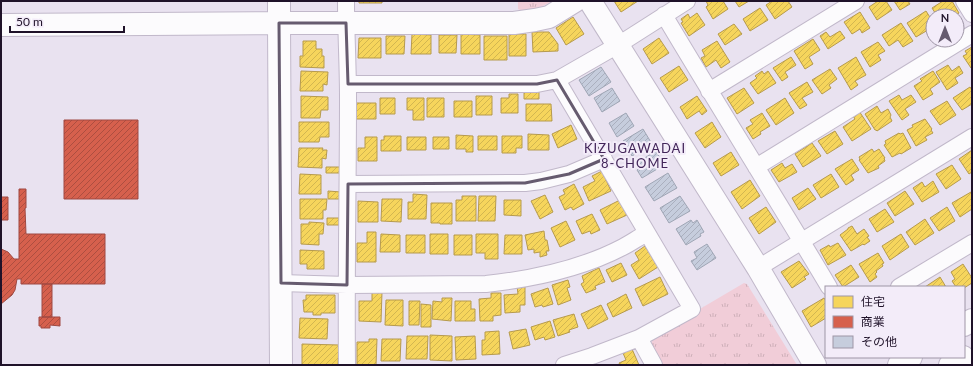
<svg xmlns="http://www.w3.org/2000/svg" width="973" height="366" font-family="Lato,'Noto Sans JP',sans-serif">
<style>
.grass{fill:url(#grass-tufts)}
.homes{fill:url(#homes-hatch);stroke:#b69a4d}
.shops{fill:url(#shops-hatch);stroke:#9f4942}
.building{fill:url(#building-hatch);stroke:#9fa6b5}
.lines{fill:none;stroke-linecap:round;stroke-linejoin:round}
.street-casing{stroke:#c1b8ca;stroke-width:18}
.secondary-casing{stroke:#c1b8ca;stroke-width:24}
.street{stroke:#fcfbfd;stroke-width:16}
.secondary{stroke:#fcfbfd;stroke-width:22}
.marked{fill:none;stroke:#665b6f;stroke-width:3;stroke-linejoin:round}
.labels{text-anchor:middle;stroke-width:4;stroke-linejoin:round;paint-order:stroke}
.neighbourhood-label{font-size:13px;letter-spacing:1px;fill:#43265a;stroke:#f3ecf9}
</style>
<defs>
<pattern id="grass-tufts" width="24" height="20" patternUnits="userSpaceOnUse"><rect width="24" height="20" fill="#f1cdd8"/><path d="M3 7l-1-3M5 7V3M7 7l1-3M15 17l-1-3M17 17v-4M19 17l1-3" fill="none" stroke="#ceafb9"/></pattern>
<pattern id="homes-hatch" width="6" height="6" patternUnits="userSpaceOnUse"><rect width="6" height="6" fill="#f6d55c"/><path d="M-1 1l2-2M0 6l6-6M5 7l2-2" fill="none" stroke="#d2b650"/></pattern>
<pattern id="shops-hatch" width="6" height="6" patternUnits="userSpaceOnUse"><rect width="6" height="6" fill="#d6604d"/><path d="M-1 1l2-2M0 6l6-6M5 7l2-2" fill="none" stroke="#ad4e40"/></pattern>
<pattern id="building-hatch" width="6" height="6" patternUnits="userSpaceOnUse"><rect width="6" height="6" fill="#c6cddd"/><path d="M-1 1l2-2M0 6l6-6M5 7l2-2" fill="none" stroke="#aaafbe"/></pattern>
</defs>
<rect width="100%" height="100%" fill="#e9e2f0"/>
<path class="grass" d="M518,1H553C545,5 527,14 518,9Z
M744,283L747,284L797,365H662L651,345L654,336Z"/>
<path class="homes" d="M359,1H382V3H359Z
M614,1H638L621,12Z
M706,1H723L728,9L713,19L706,7L708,5Z
M735,1H749L739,7Z
M772,1H788L792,7L775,19L766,5Z
M878,1H886L892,10L877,20L869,7Z
M894,1H908L910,4L900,10Z
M943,1H952L959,13L954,16H937L932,8Z
M760,8L768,20L750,31L743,19Z
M926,11L933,22L926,27L928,30L916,37L907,23Z
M860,12L870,28L862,33L860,29L852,34L844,22Z
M697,13L705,25L689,36L681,23L683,22L681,19L688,14L690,18Z
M573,17L584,34L566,45L556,28Z
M901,23L913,41L903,47L898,40L889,46L882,35Z
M734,24L742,34L725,45L718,34Z
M840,31L845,38L828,49L820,36L826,32L830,37Z
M532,32H549L558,44V51L533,52Z
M412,34L431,35V54H411Z
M461,34L480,35V54H461Z
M509,34H526V56H509Z
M439,35H457L456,53H439Z
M386,36H405L404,54H386Z
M484,36H507V60H484Z
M359,38H381V58H358Z
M659,38L669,53L652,64L643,49Z
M813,39L820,50L809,57L813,64L805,69L794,51Z
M303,41H316V49H322V56H324V68L300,67V56H303Z
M717,41L730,62L721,68L716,60L706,67L701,58L705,56L702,50Z
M878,42L885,51L878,55L881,60L870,67L861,52Z
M972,47V67L971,68L963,56L967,54L965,51Z
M791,57L796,65L785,72L788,77L782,81L773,68Z
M856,57L866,75L855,81L858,85L851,90L838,68Z
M948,65L952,71L959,66L963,73L955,78L958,83L947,90L936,72Z
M679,66L688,80L669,92L660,78Z
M830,69L837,79L829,85L831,88L822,94L812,80Z
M301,71L328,72L327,85L323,84V91H300Z
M762,71L764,74L768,71L776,83L758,94L750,83L757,78L755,76Z
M933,71L940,82L930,89L933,94L923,100L914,86L922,81L920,79Z
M807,82L813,92L802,98L807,105L800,109L789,93Z
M970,87L972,90V104L962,110L953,98Z
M744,88L754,103L737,114L727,98Z
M524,90H539V99H524Z
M509,94H518V113H501V98H509Z
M899,95L902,100L911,95L916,102L905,109L909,115L902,120L889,101Z
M301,96L328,97V110H321L320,118H301Z
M476,96H492V115H476Z
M697,96L707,111L702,115L699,111L687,119L680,107Z
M380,98H395V114H380Z
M407,98H424V120H413V110H407Z
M427,98H444V117H427Z
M785,98L794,113L776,125L766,110Z
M454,101H472V117H454Z
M947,101L956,115L940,125L930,111Z
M356,103H376V119H356Z
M526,104H551L552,121H526Z
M877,106L881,113L888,109L891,115L890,117L892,121L877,131L876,130H875L865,114Z
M859,111L871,129L852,141L843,127L855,119L852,115Z
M762,113L770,126L760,132L761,134L753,139L746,128L753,124L750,120Z
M925,119L932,129L931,130L933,133L925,137L927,140L916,146L907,130L913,127L912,125Z
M299,122H329V137H320L319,142H299Z
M712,122L721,137L705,148L695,133Z
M571,125L577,139L558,148L552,134Z
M835,131L843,144L827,154L818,141Z
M899,133L900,134L903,133L911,148L901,154L900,153L892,157L884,145L886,144L885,141Z
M528,134L549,135V150H528Z
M456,135L473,136V152H466V149H456Z
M384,136H401V151H381V140H384Z
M478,136H497V150H478Z
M502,136H522V148H516V153H502Z
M365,137H377V161H358V148H365Z
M407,137H426V150H407Z
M433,137H449V149H433Z
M812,143L821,156L803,167L795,154Z
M299,148H323L322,150H327L326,159L322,158V168L298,167Z
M872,149L874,152L879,149L885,158H884L885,161L878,166L879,168L868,173L859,160L860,159L859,157Z
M972,150V172L969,174L959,159Z
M731,152L739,165L721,176L713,163Z
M852,159L859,170L851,175L854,180L846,185L835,169Z
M782,163L785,168L792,164L797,172L779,182L771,170Z
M952,165L961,179L946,189L936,174Z
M326,167H341V173H326Z
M602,171L611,191L589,201L583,187L595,181L592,176Z
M300,174L321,175V194H299Z
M831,174L839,187L821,198L813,185Z
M750,180L760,196L742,209L731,192Z
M933,181L939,192L922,202L913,188L922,182L925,187Z
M574,184L584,204L573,210L571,207L565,210L559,197L565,194L563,190Z
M808,188L816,199L799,210L792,198Z
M328,191L341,192V199H328Z
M905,191L914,204L895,216L887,203Z
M971,192L972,194V209L960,217L952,203Z
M413,194L427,195L426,219H408V202H413Z
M545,195L553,212L540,219L531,201Z
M462,196H476V221H456V200H462Z
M479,196H496L495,221H478Z
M300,199H327L326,210H323V219H300Z
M382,199H402L401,222L381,221Z
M504,200H521V216L504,215Z
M620,200L627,215L607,224L600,210Z
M358,201L378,202V222H358Z
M431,203H452V224H440V223H431Z
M766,207L776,222L759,234L749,218Z
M947,207L955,221L939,231L930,218Z
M885,209L894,222L877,232L869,219Z
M592,214L600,230L591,234L590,231L582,234L576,221Z
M327,218H341V225H327Z
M925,219L934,233L915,245L906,232Z
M566,221L575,240L560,247L551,228Z
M309,222L324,223L323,234H319V245L301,244V224H309Z
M852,226L857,234L864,229L869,236L867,237L870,241L864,245L863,244L851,251L840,235L848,229V228Z
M544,231L545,240H547L549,251H546L547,255L540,257V252L534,253V249L528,250L525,235Z
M367,232H376V262H357V243H367Z
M381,234L400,235V252H380Z
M430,234H448V254H430Z
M476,234H498V259H485V253H476Z
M901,234L909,247L890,260L882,246Z
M406,235H425V253H406Z
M454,235H472V255H454Z
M505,235H522V254H504Z
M838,243L846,255L828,265L820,250L829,245L830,247Z
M645,246L658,267L639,279L631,265L639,260L635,253Z
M300,250L324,251V269H307V264H300Z
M878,253L884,263L882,264L883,266L876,271L877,272L875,274L877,277L870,282L859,264Z
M799,261L809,274L804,277L806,279L792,288L781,272Z
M621,263L627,275L612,282L606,270Z
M963,264L972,278V283L964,288V287H956L952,281L955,279L951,272Z
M851,265L859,277L843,287L835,275Z
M599,268L605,282L595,286L596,289L586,293L581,284L584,282L582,276Z
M660,277L668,294L643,306L635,289Z
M940,277L946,287H925Z
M568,280L570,287L567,288L571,300L558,305L552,285Z
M517,286H525V305H520V312L505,313L504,295L518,294Z
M548,288L553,304L543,307L542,305L535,307L531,294Z
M372,292H382L381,322L359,321V301H372Z
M491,293H501V315L493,316V321H480L479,299L491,298Z
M626,294L632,308L613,317L607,304Z
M306,295H335V313H321V315H313V312H304L303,300H306Z
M442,298H452L451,321L432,319L433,301L442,302Z
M824,298L826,301V318L811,327L802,311Z
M386,300H403V326L385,325Z
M409,301H420L419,325H409Z
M455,301H471V309H475V321H455Z
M421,304L431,305V327H421Z
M601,305L608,319L588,329L581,314Z
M574,314L578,327L569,330L570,332L558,336L553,320Z
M300,318L328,319L327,339L299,338Z
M550,321L555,337L545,340L544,337L535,340L531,327Z
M526,329L530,345L513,349L509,332Z
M499,331L500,354L482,355V340H485V332Z
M430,335L452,336V361L430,360Z
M407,336H428L427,359H406Z
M475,336L476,359L456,360L455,337Z
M369,339H377L376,365H357V342H369Z
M382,339H401L400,361H381Z
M302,344L339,345L338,365H302Z
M632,349L639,365H620L619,363L626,360L623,353Z"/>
<path class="shops" d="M64,120H138V199H64Z
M19,189H26V208H25L26,234H105V284H21V279H17L15,290L12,295L1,304V249L8,252L14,259H19Z
M1,197H8V220H1Z
M42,284H52V317H42Z
M39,317H60V326L50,325V328H41V326H39Z"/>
<path class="building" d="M601,67L611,82L589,96L579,80Z
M612,88L620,101L602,112L594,98Z
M626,113L634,126L617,137L609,123Z
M643,129L652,144L632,156L623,141Z
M656,151L664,165L642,178L637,170L641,167L638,162Z
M668,173L677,188L654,201L645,187Z
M680,196L690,211L669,223L660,208Z
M691,220L693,223L697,220L704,232L700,234L701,236L686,245L676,229Z
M707,244L716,258L697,270L691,261L697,258L694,252Z"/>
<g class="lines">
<g class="street-casing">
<path id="street" d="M346,1C346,33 348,66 348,98C348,187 346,276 347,365
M964,1L972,14
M664,15C718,106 775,196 829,287
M557,80L692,309L639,338L654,365
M348,84H537L557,80L618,45L687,1
M709,91L856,1
M756,167L972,34
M348,184L525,183L541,181L569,174L604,159
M758,268L972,137
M281,283L347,285L486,284C533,279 581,269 623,247C631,243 639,237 647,233
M899,287L972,243
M564,365L592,356L639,338"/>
</g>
<g class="secondary-casing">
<path id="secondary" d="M590,1L758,268L815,365
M1,25L279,23V1
M964,325L972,320
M281,365L279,23H514L535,20L549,17L575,1
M899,365L911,357
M950,365L963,357"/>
</g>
<use href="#street" class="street"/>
<use href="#secondary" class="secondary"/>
</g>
<path class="marked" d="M279,23H346L348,84H537L557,80L604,159L569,174L525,183L348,184L347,285L281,283Z"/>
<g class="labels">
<g class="neighbourhood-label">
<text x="635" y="153">KIZUGAWADAI<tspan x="635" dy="15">8-CHOME</tspan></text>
</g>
</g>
<rect width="973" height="366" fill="none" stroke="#1f1229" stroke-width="4"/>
<rect x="825" y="286" width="140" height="72" fill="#f3ecf9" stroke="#9e95a6"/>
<rect x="833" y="296" width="20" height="12" fill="#f6d55c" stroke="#9e95a6"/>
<text x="861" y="306" font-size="12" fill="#1f1229">住宅</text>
<rect x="833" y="316" width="20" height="12" fill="#d6604d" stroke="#9e95a6"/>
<text x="861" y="326" font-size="12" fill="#1f1229">商業</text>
<rect x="833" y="336" width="20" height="12" fill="#c6cddd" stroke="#9e95a6"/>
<text x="861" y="346" font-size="12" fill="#1f1229">その他</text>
<g transform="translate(945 28)"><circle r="19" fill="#f3ecf9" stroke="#9e95a6"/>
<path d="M0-3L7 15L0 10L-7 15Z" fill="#665b6f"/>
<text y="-6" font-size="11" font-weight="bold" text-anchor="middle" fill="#1f1229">N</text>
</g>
<path d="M10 26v6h114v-6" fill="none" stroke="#1f1229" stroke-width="2"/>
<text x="16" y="26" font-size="12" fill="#1f1229" stroke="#f3ecf9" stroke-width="3" paint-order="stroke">50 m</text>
</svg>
